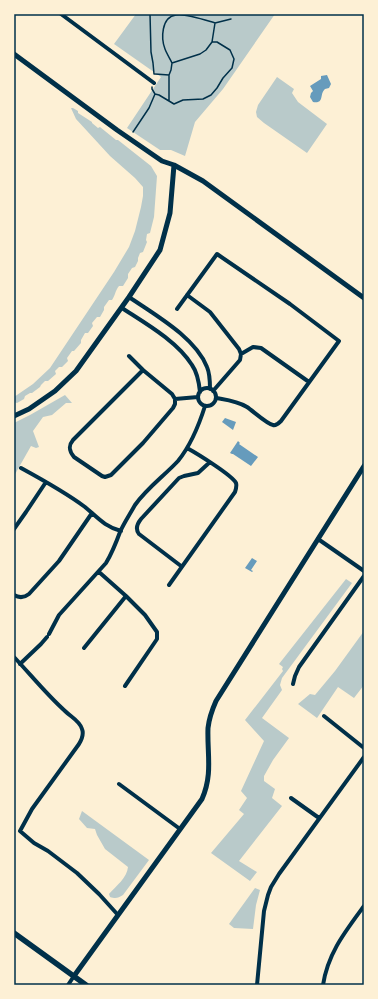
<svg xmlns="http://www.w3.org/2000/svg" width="378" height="999" font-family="'PT Serif',serif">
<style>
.green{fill:#b9caca}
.water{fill:#669bbc}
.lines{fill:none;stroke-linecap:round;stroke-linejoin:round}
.path{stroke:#003049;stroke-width:1.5}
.minor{stroke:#003049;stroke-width:4}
.tertiary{stroke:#003049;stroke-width:5}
.secondary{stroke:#003049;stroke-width:5.5}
.neatline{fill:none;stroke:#003049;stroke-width:1.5}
</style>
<rect width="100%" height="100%" fill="#fdf0d5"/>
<path class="green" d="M136,14H275L223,89L195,122L185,156L171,150H160L127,128L161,77L114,44Z
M277,77L294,89L292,93L298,102L327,124L307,153L264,123L257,117L256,112L258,105Z
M71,108H73L78,111V113L92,122V123L98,128L100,127L116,140H118L151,166L157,176L154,217L150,233L147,234L146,240L147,242L143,252L140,253L138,258V261L135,267L132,268L128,274V278L123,286H119C115,291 115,296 112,300H109L104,307V310L100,317H97L92,323L93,326L88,333H85L81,340V343L74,351H72L67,358L68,361L62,367H59L55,371L56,374L48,381H45L41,385L40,387L32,393H30L25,396L24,399L17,403L14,402V397L33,384L50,368L114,272L129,247L135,231L141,207L143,196V187L135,178L110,156L76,119Z
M65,395L72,403H66L52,415L43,417L33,431L39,447L36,448L31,446L14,476V423L30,415Z
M346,579L352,583L282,678L280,685L282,690L262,718L289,738L273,760L264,776V781L275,789L272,798L282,806L239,861L257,872L250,881L211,853L244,814L239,810L247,798L241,791L264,741L245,720L283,671L282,669L283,667L279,664Z
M364,631V685L354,698L338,687L317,718L298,704L310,694L315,695L335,671Z
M82,811L149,860L123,895C118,898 116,899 110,897L109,894C116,886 127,878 128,867L105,849L97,835L95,829L87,828L79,819Z
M255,888L260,890L256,905L253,929L234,928L229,924Z"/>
<path class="water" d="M327,75L331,84L329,88L325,89C319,94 325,104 313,102L310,97L311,93L313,91L310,86L321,79V76Z
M225,418L236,422L233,430L222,422Z
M238,441L240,443L239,444L258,457L251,466L233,454H232L230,453Z
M252,558L257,561L251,570L253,571L252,572L245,568Z"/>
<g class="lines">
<path class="path" d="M150,14L151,52L153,63L154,74
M212,42L206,50L200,54L172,63L171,70L169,75V101L174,104L183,100L203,99L211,95L217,88L223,78L232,68L234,59L230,50L217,42H212L215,23L231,19
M172,63C170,59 167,54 165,49C161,39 161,17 176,15C185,13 205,20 215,23
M155,74L169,75
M152,87V89L155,94L159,95L169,101
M133,132L149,108L155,94"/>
<path class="minor" d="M61,14L154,83
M187,295L210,312L239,349L241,354
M129,297C155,315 195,337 207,367C210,374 210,382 210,389
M122,308C145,323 177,341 192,365C197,372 199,382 200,392
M177,309L217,254L290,304L339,341L281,421C279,423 276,426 273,425C267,424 253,411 247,407C237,401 227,400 216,398
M241,354L253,347L261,348L309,382
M129,356L143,370L172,394L175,399
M143,370L73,440C68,446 69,451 74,457L102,476L105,477L111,475L143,443L173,408L175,404V399
M198 397a9 9 0 1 1 18 0a9 9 0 1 1-18 0Z
M213,391L240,360L241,354
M175,399L198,397
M21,468C43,480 65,492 85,507C97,517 105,527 121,531
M14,529L26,512L46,482
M318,539L364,571
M181,566L139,534C135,529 137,524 141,519L179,478L184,476L198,473L210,462
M99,572L126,596L145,615L157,632V639L155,642L125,686
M169,585L235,492C236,489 237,486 236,483C232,475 196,453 187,448
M14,595C19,598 24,598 29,594L59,561L92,513
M49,634L59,615L106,563C112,553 116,543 120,532C124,523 130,514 135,505C147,488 164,476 178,461C191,445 199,425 205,406
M84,648L126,596
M14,657C31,675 47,695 65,711C71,717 80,721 82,729C84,734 82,739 79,744L32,809L20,831
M20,664L41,644L47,637
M293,684L295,676L299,667L364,576
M324,716L364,748
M119,784L180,829
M291,798L319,818
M20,831L34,843L48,851L77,873L99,894L118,915
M68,985L74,976
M257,985L264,911L268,895L271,887L279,874L364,757
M323,985C328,953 345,932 364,906"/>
<path class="tertiary" d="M14,54L117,130L162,161L174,165L203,181L364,298
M14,416L29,409L55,391L76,371L129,297L160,250L170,213L174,165
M74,976L202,799C213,774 207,754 208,728C209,719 212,710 216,701L364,466"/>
<path class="secondary" d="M14,933L86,985"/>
</g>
<rect width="378" height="999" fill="none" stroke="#fdf0d5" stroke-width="30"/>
<rect x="15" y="15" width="348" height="969" class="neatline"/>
</svg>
